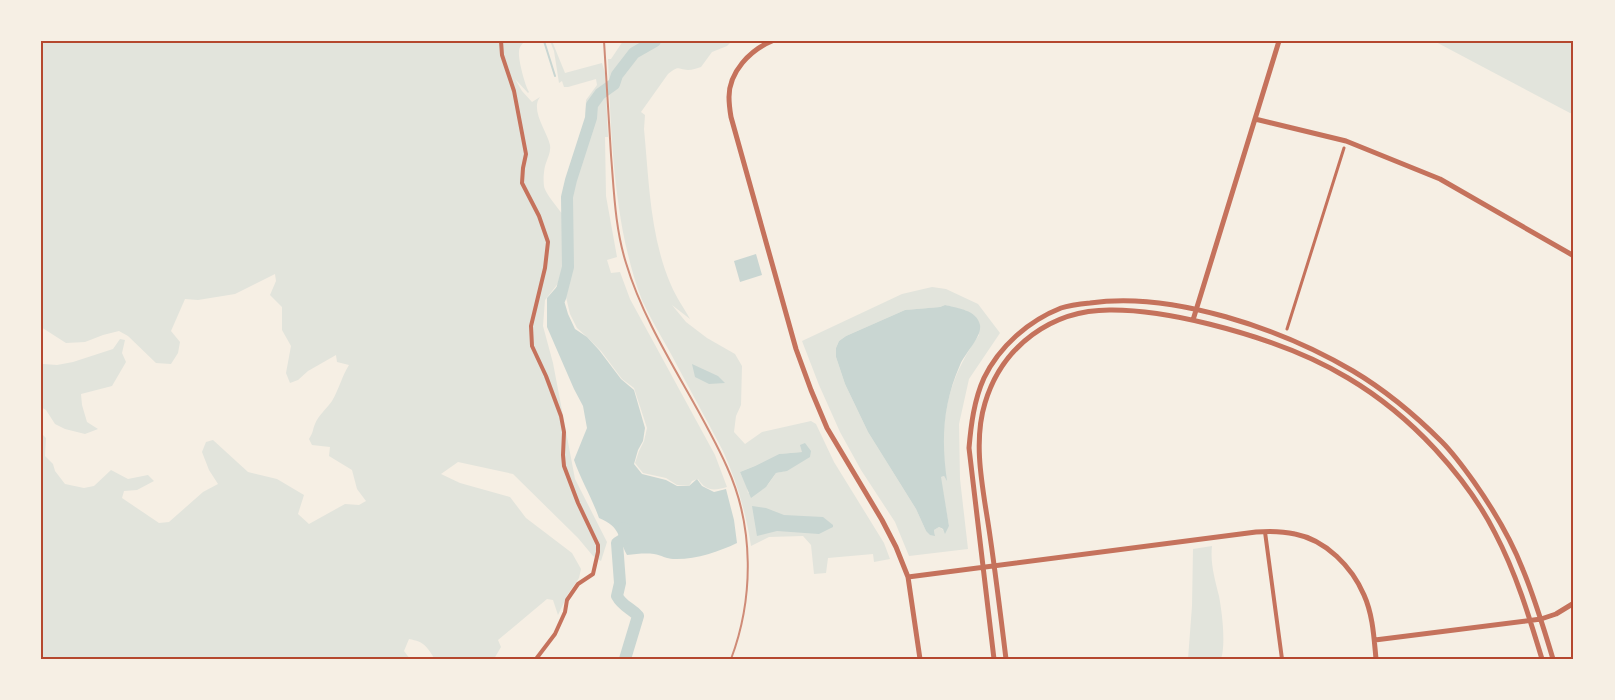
<svg xmlns="http://www.w3.org/2000/svg" width="1615" height="700" font-family="Merriweather,serif">
<style>
.green{fill:#e2e4dc;fill-rule:evenodd}
.water{fill:#c9d6d2}
.lines{fill:none;stroke-linecap:round;stroke-linejoin:round}
.stream{stroke:#c9d6d2;stroke-width:2}
.river{stroke:#c9d6d2;stroke-width:12}
.pedestrian{stroke:#c5725c;stroke-width:3}
.minor{stroke:#c5725c;stroke-width:4}
.tertiary{stroke:#c5725c;stroke-width:5}
.rail{stroke:#cf8b77;stroke-width:2}
.neatline{fill:none;stroke:#b5482f;stroke-width:2}
</style>
<rect width="100%" height="100%" fill="#f6efe4"/>
<path class="green" d="M41,41H525C522,44 519,47 519,52C518,59 525,86 529,92L528,93L515,79L522,91L532,102L540,97C530,110 547,131 550,145C551,152 548,157 546,163C544,168 543,179 544,186C545,193 558,208 563,215L570,201L578,168L590,134L585,123L586,100L597,85L596,79L568,87H564L562,81L559,83L554,51L550,41H552L565,73L602,63L605,73L608,137H605L606,196L617,257L607,260L611,273L620,272L630,299L715,455L727,487C713,491 706,491 698,479L692,481L689,486L677,485L666,478L643,473L635,463L639,451L644,441L647,428L634,388L622,379L601,351L587,337L577,328L570,314L566,297L569,282L560,281L545,300L543,326L553,363L575,479L607,542L601,561L593,556L578,538L513,474L458,462L441,474L460,483L510,497L526,518L572,553L581,569L579,578L568,594L558,615L553,600L547,599L498,640L501,647L494,659H435C426,646 425,642 409,639L404,651L410,659H41V433L46,438L45,456L53,464L55,471L65,484L84,488L94,486L111,470L128,479L148,475L154,481L137,490L124,491L122,498L159,523L169,522L203,492L218,484L209,470L202,452L206,442L213,440L248,472L277,479L304,495L298,514L309,524L345,504L359,505L366,501L357,489L352,470L329,456L330,447L312,445L309,439C314,431 312,431 315,424C318,416 327,408 332,401C339,389 342,376 349,365L337,362L336,355L308,371L298,380L290,383L286,373L291,346L282,330V307L270,295L276,281L275,274L235,294L198,300L185,299L171,331L180,342L178,353L171,364L156,363L128,336L119,331L103,335L85,342L66,343L41,327Z
M623,41H732L727,46L712,52L701,67C697,68 692,70 688,70C677,69 679,65 668,74L641,112L645,115L644,129C649,181 650,237 671,285C676,297 684,308 690,319L672,305L686,322L707,338L735,354L742,366L741,405L736,416L734,432L745,444L762,432L811,421L816,424L834,462L884,543L890,559L874,562L873,554L828,558L826,573L814,574L811,545L803,536L769,537L751,546C746,513 737,482 723,451C706,419 688,386 671,354C661,336 650,318 642,300C614,228 611,136 608,59H611ZM802,452C794,466 793,470 776,473C767,486 765,492 748,493L747,487L740,472L755,466L779,454Z
M1434,41H1574V114L1570,113Z
M932,287L946,289L978,304L1000,333L969,379L959,424L960,479L968,549L909,556L895,522L861,470L840,432L819,385L802,341L902,294ZM945,305L967,311L979,335C946,382 939,423 946,479L944,476L940,477L949,526L945,531L939,527L934,530L935,535L926,531L916,509L868,432L845,384L836,357V348L839,341L846,336L905,310L940,307Z
M120,339L125,340L122,353L126,362L112,386L81,394L82,405L87,422L98,429L85,434L65,429L55,424L46,410L41,407V365L43,364L57,365L73,362L113,349Z
M1212,546C1210,563 1215,580 1219,596C1222,612 1226,644 1221,659H1188L1192,606L1193,549Z"/>
<path class="water" d="M756,254L762,275L740,282L734,261Z
M561,282L567,284L563,297L568,314L575,329L587,337L599,350L621,379L634,390L645,428L643,441L638,450L634,464L642,474L666,480L677,486H689L697,479L702,486L714,492L726,489L734,520L737,543C718,552 695,560 673,559C667,559 661,555 654,554C645,553 636,554 627,555C617,536 621,527 599,518C592,498 581,480 574,460L587,428L583,406L574,389L547,327V298Z
M945,305C957,308 977,310 980,325C982,337 965,353 960,365C943,404 941,439 947,481L944,476L941,477L949,526L945,534L943,529L939,527L934,530L935,536L930,535L926,531L916,509L868,432L845,384L836,357V348L839,341L846,336L905,310L940,307Z
M692,364L718,376L725,383L709,384L695,377Z
M805,443L811,451L810,457L787,471L776,473L766,487L751,498L740,472L755,466L779,454L802,452L800,445Z
M752,506L766,508L784,515L823,517L833,525V527L819,534L777,531L757,536Z"/>
<g class="lines">
<path class="stream" d="M544,41L555,76"/>
<path class="river" d="M560,298L568,267L567,197L571,180L591,118L592,105L600,94L614,84L617,75L634,53L655,41
M624,528L625,538L617,543L620,583L617,596C623,607 630,607 638,616L625,659"/>
<path class="pedestrian" d="M1287,329L1344,148"/>
<path class="minor" d="M501,41L502,55L514,91L526,154L523,168L522,183L539,216L548,242L545,268L531,326L532,346L546,376L561,416L564,432L563,455L564,466L578,503L598,545V552L593,574L578,584L567,600L565,612L555,634L536,659
M1265,532L1282,659"/>
<path class="tertiary" d="M772,41C750,50 729,72 729,97C729,104 730,111 731,117L796,349L811,390L827,428L882,520L896,547L908,577L920,659
M1255,119L1346,141L1440,179L1574,256
M1193,320L1279,41
M908,577L1256,532C1269,531 1282,531 1295,534C1326,540 1352,567 1364,595C1373,615 1374,638 1376,659
M1375,640L1541,619L1556,614L1574,603
M994,659L969,448C971,425 974,400 984,378C999,347 1028,321 1061,308C1070,305 1080,304 1090,303C1172,291 1282,329 1353,371C1385,390 1415,415 1442,442C1454,454 1464,468 1474,482C1493,509 1511,539 1523,570C1535,599 1544,629 1553,659
M1006,659C1001,618 996,577 990,536C984,493 972,445 985,403C1002,346 1052,309 1112,310C1145,310 1177,316 1209,324C1257,336 1305,352 1348,378C1380,397 1410,422 1435,449C1458,474 1480,503 1495,533C1516,573 1529,616 1542,659"/>
<path class="rail" d="M604,41C606,79 609,117 611,155C614,191 615,228 626,263C648,336 696,398 727,467C754,526 754,598 731,659"/>
</g>
<rect width="1615" height="700" fill="none" stroke="#f6efe4" stroke-width="85"/>
<rect x="42" y="42" width="1530" height="616" class="neatline"/>
</svg>
